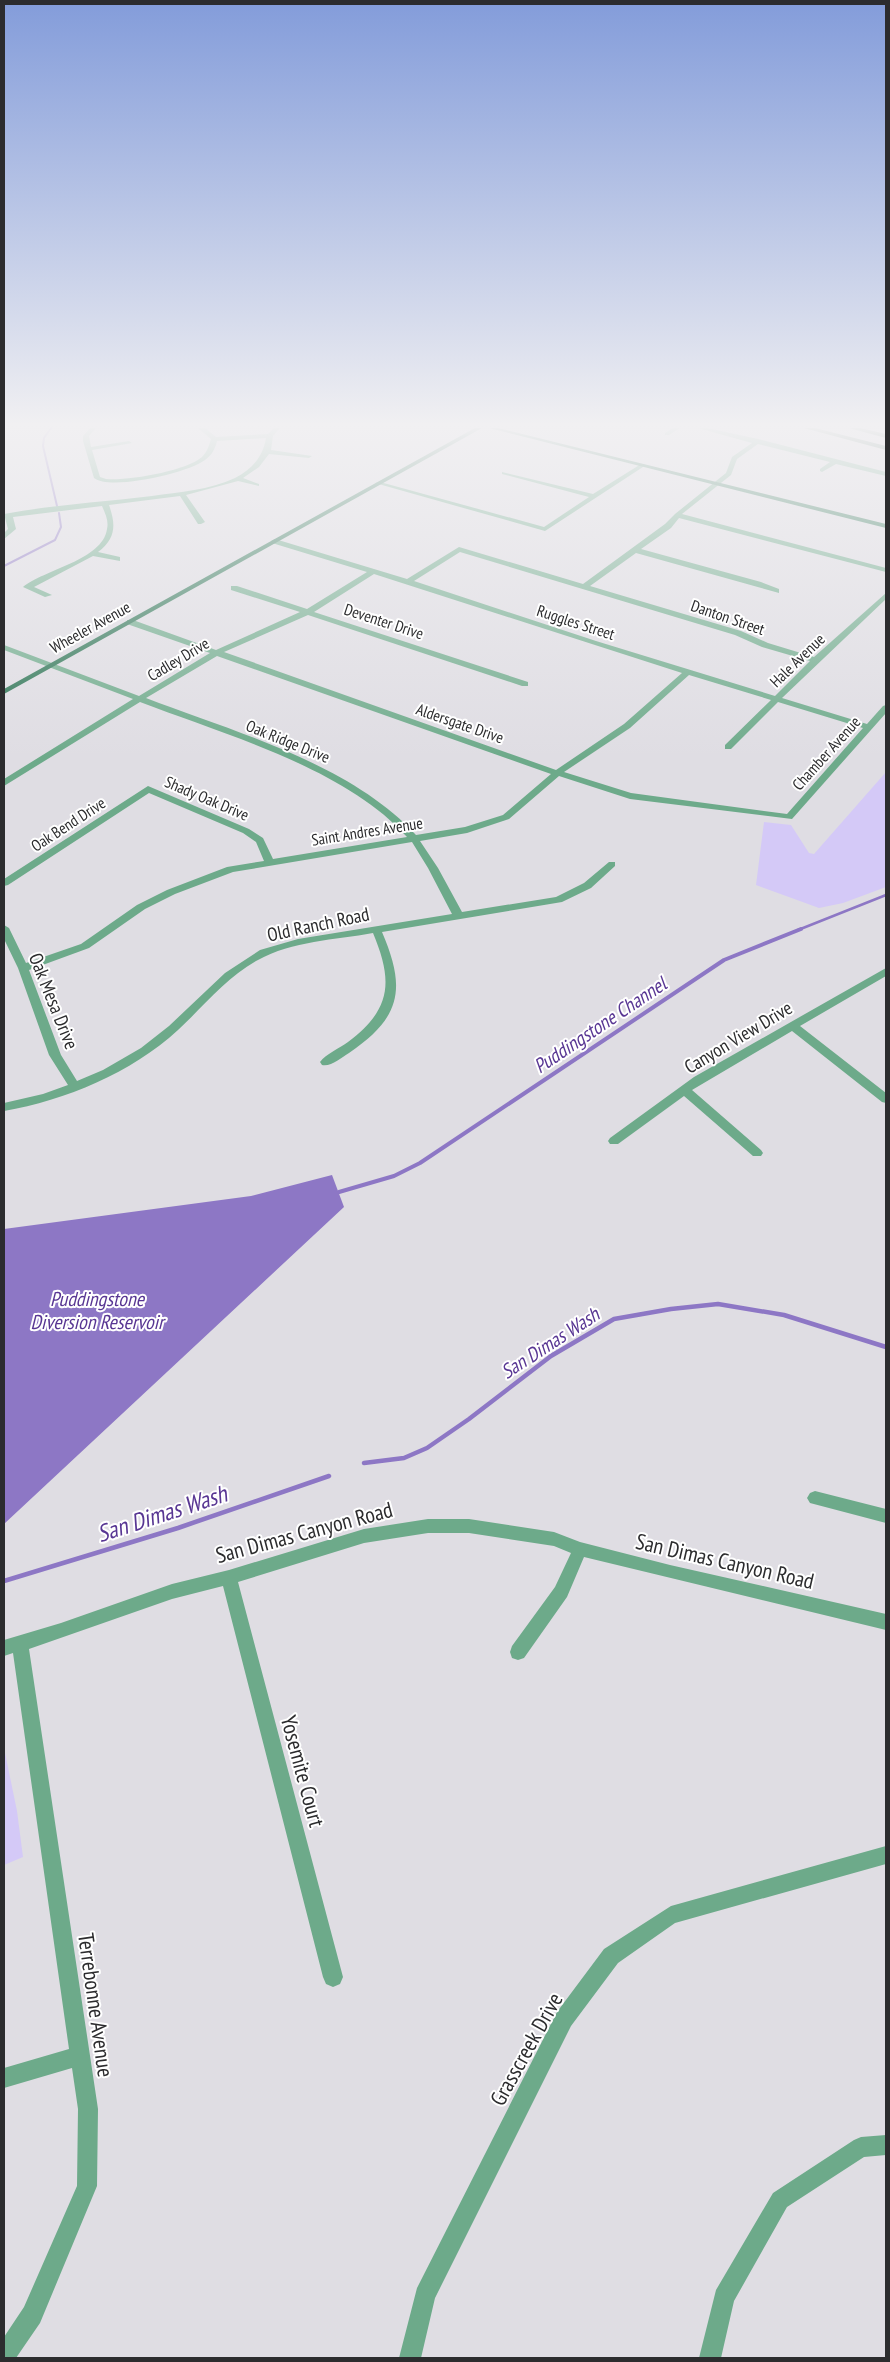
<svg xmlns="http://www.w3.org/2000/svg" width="890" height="2362" font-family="'PT Sans Narrow',sans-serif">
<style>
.green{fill:#d4c9f7}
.water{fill:#8d77c5}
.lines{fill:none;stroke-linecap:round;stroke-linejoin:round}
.stream-far3{stroke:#8d77c5;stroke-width:2}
.stream-far2{stroke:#8d77c5;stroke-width:2.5}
.stream-far1{stroke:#8d77c5;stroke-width:4}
.stream{stroke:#8d77c5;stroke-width:4.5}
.minor{fill:#6daa8a;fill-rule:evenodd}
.major{fill:#2a7352;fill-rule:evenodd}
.highway{fill:#275b42;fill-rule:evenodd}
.labels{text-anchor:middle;stroke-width:4;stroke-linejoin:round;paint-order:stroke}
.far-street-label{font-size:16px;fill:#2c2c2e;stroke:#fff}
.street-label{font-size:19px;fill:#2c2c2e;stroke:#fff}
.water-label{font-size:20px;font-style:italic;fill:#583693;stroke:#fff}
.near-street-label{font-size:22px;fill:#2c2c2e;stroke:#fff}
.near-water-label{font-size:24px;font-style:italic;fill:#583693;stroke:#fff}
</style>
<rect width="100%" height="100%" fill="#dfdde3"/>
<path class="green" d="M886,772V887L843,903L819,908L756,885L764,822L791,825L809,853L814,854Z
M4,1748L17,1811L23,1857L4,1865Z"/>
<path class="water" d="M332,1175L344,1207L4,1524V1229L251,1196Z"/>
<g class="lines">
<path class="stream-far3" d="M51,428L44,438L43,446L57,506
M4,566L55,540L61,527L59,513"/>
<path class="stream-far2" d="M798,930L886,895"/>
<path class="stream-far1" d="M339,1192L394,1176L420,1163L724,960L801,929"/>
<path class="stream" d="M364,1463L404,1458L427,1448L469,1419L551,1356L614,1319L671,1309L718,1304L784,1315L886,1347
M4,1581L178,1528L329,1476"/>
<path class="minor" d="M90,428H96L89,436L91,447L129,441L132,443L92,450L100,477L106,479C128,481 186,471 202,457C207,452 209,446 211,439L198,428H205L216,437L268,434L274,428H280L273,436L271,450L312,456L309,458L269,454L259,467L243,478L259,484V486L238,481L186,495L205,522L201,524H198L180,496L109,505C116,525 116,538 98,552L120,557V561L93,556L34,587L52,595L45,597L23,587C43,570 103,560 107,529C109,521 105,513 102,506L13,517L16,529L4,539V533L8,529L4,514C52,505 103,502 152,496C179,492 210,490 235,478C252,469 263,457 266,438L217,441C215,449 212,455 205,460C188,473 110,491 94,478L83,441V436Z
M673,428H680L669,435H665V433Z
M698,428H707L758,439L886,472V476L836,464L822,472L820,471V469L830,462L758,444L737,459L731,475L682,514L886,568V572L679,518L671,528L641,549L761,582L779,589V593L636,553L590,586L741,631L768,643L814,657L886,593V599L782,698L867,724L883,706L886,705V713L792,819L630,799L559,776L509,819L467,833L420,841L438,868L462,912L556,897L584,883L609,862H615V866L591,888L562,902L382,932C406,988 402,1017 349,1053C341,1058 331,1067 322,1065L320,1062C326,1054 340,1048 348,1042C392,1009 393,981 373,933C335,940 292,941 258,960C227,977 204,1006 178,1030C131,1073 66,1100 4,1111V1103L43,1094L68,1085L49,1055L18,968L4,939V925L9,928L26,963L81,944L137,905L167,890L227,867L264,861L256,842L243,833L149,793L8,885L4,886V879L148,786L249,829L263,838L273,859L407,837C345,768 226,735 140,702L4,786V779L133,699L4,650V645L139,696L210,653L127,624V620H133L216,650L300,612L231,590V586H237L307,609L367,572L272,543L271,541L275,539L407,579L459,547L583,584L665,524L675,514L726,473L732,457L752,443ZM460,552L735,635L762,647L810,661L775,696L596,641L414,581ZM374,574L682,673L624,724L556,770L224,652L308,615L522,686H528V682L314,612ZM217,656L551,774L503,815L465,827L416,835C351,764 235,732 146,698ZM689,675L771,700L725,745V749H731L778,702L863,728L787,814L631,793L564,772L630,728ZM412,842L428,868L452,914L298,939L260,950L225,973L169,1026L141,1048L103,1070L77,1081L61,1055L29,970L89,948L145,909L175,894L233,872Z
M641,464L646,465L545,531L375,483L380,482L544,527L589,497L502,474V472L593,494Z
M886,968V976L800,1026L886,1093V1103L882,1102L792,1031L692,1090L761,1150L763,1153L761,1156H753L684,1096L618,1144H610L608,1141L610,1138L694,1077Z
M815,1491L886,1509V1523L810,1503L807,1498L810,1493Z
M428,1519H469L554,1532L580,1542L670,1565L886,1614V1630L584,1557L567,1597L524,1658L518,1660L512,1658L510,1652L512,1646L555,1587L571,1553L554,1546L469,1533H428L364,1543L238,1582L343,1977L340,1984L333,1987L326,1984L323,1977L223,1586L172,1599L29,1649L98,2109L97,2186L40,2323L16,2358H4V2337L24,2307L77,2186L78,2109L72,2068L4,2088V2068L69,2049L13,1653L4,1656V1640L61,1623L172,1584L229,1570L364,1529Z
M886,1846V1864L675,1923L618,1963L571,2026L435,2298L421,2358H399L417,2288L557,2012L604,1949L671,1906Z
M886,2135V2155L864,2157L787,2207L734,2301L721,2358H699L716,2290L773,2193L854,2140L861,2137Z"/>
<path class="major" d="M475,428H482L4,694V689Z
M489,428H498L886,524V528Z"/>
<path class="highway" d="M804,428H815L886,446V450Z
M849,428H860L886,434V438Z"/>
</g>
<linearGradient id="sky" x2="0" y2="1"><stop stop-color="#839cda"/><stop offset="0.56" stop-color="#f1f0f2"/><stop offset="1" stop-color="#f1f0f2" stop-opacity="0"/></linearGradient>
<rect width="890" height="758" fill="url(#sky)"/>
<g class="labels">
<g class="far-street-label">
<text transform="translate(728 617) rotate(19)" y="6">Danton Street</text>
<text transform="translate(384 621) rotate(18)" y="6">Deventer Drive</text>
<text transform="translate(576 622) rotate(18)" y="6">Ruggles Street</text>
<text transform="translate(90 627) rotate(-29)" y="6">Wheeler Avenue</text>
<text transform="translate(178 659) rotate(-31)" y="6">Cadley Drive</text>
<text transform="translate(797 660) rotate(-44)" y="6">Hale Avenue</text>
<text transform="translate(460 723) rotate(19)" y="6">Aldersgate Drive</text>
<text transform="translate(288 741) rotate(22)" y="6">Oak Ridge Drive</text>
<text transform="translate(826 753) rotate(-48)" y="6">Chamber Avenue</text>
<text transform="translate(207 798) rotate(23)" y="6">Shady Oak Drive</text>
<text transform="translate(68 824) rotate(-33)" y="6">Oak Bend Drive</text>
<text transform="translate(367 831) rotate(-9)" y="6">Saint Andres Avenue</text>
</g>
<g class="street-label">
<text transform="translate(318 924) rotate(-12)" y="7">Old Ranch Road</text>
<text transform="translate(54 1001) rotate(68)" y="7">Oak Mesa Drive</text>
<text transform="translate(738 1037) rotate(-31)" y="7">Canyon View Drive</text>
</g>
<g class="water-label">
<text transform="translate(600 1025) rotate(-34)" y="7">Puddingstone Channel</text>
<text x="97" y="1306">Puddingstone<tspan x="97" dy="23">Diversion Reservoir</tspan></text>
<text transform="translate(550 1343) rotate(-33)" y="7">San Dimas Wash</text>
</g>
<g class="near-street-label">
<text transform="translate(304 1532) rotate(-15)" y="8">San Dimas Canyon Road</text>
<text transform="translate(725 1561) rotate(13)" y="8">San Dimas Canyon Road</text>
<text transform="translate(303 1771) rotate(75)" y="8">Yosemite Court</text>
<text transform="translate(96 2005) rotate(82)" y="8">Terrebonne Avenue</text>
<text transform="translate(526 2049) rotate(-61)" y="8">Grasscreek Drive</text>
</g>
<g class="near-water-label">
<text transform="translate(162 1514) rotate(-18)" y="8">San Dimas Wash</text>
</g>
</g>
<rect width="890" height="2362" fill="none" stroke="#2c2c2e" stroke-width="10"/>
</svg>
